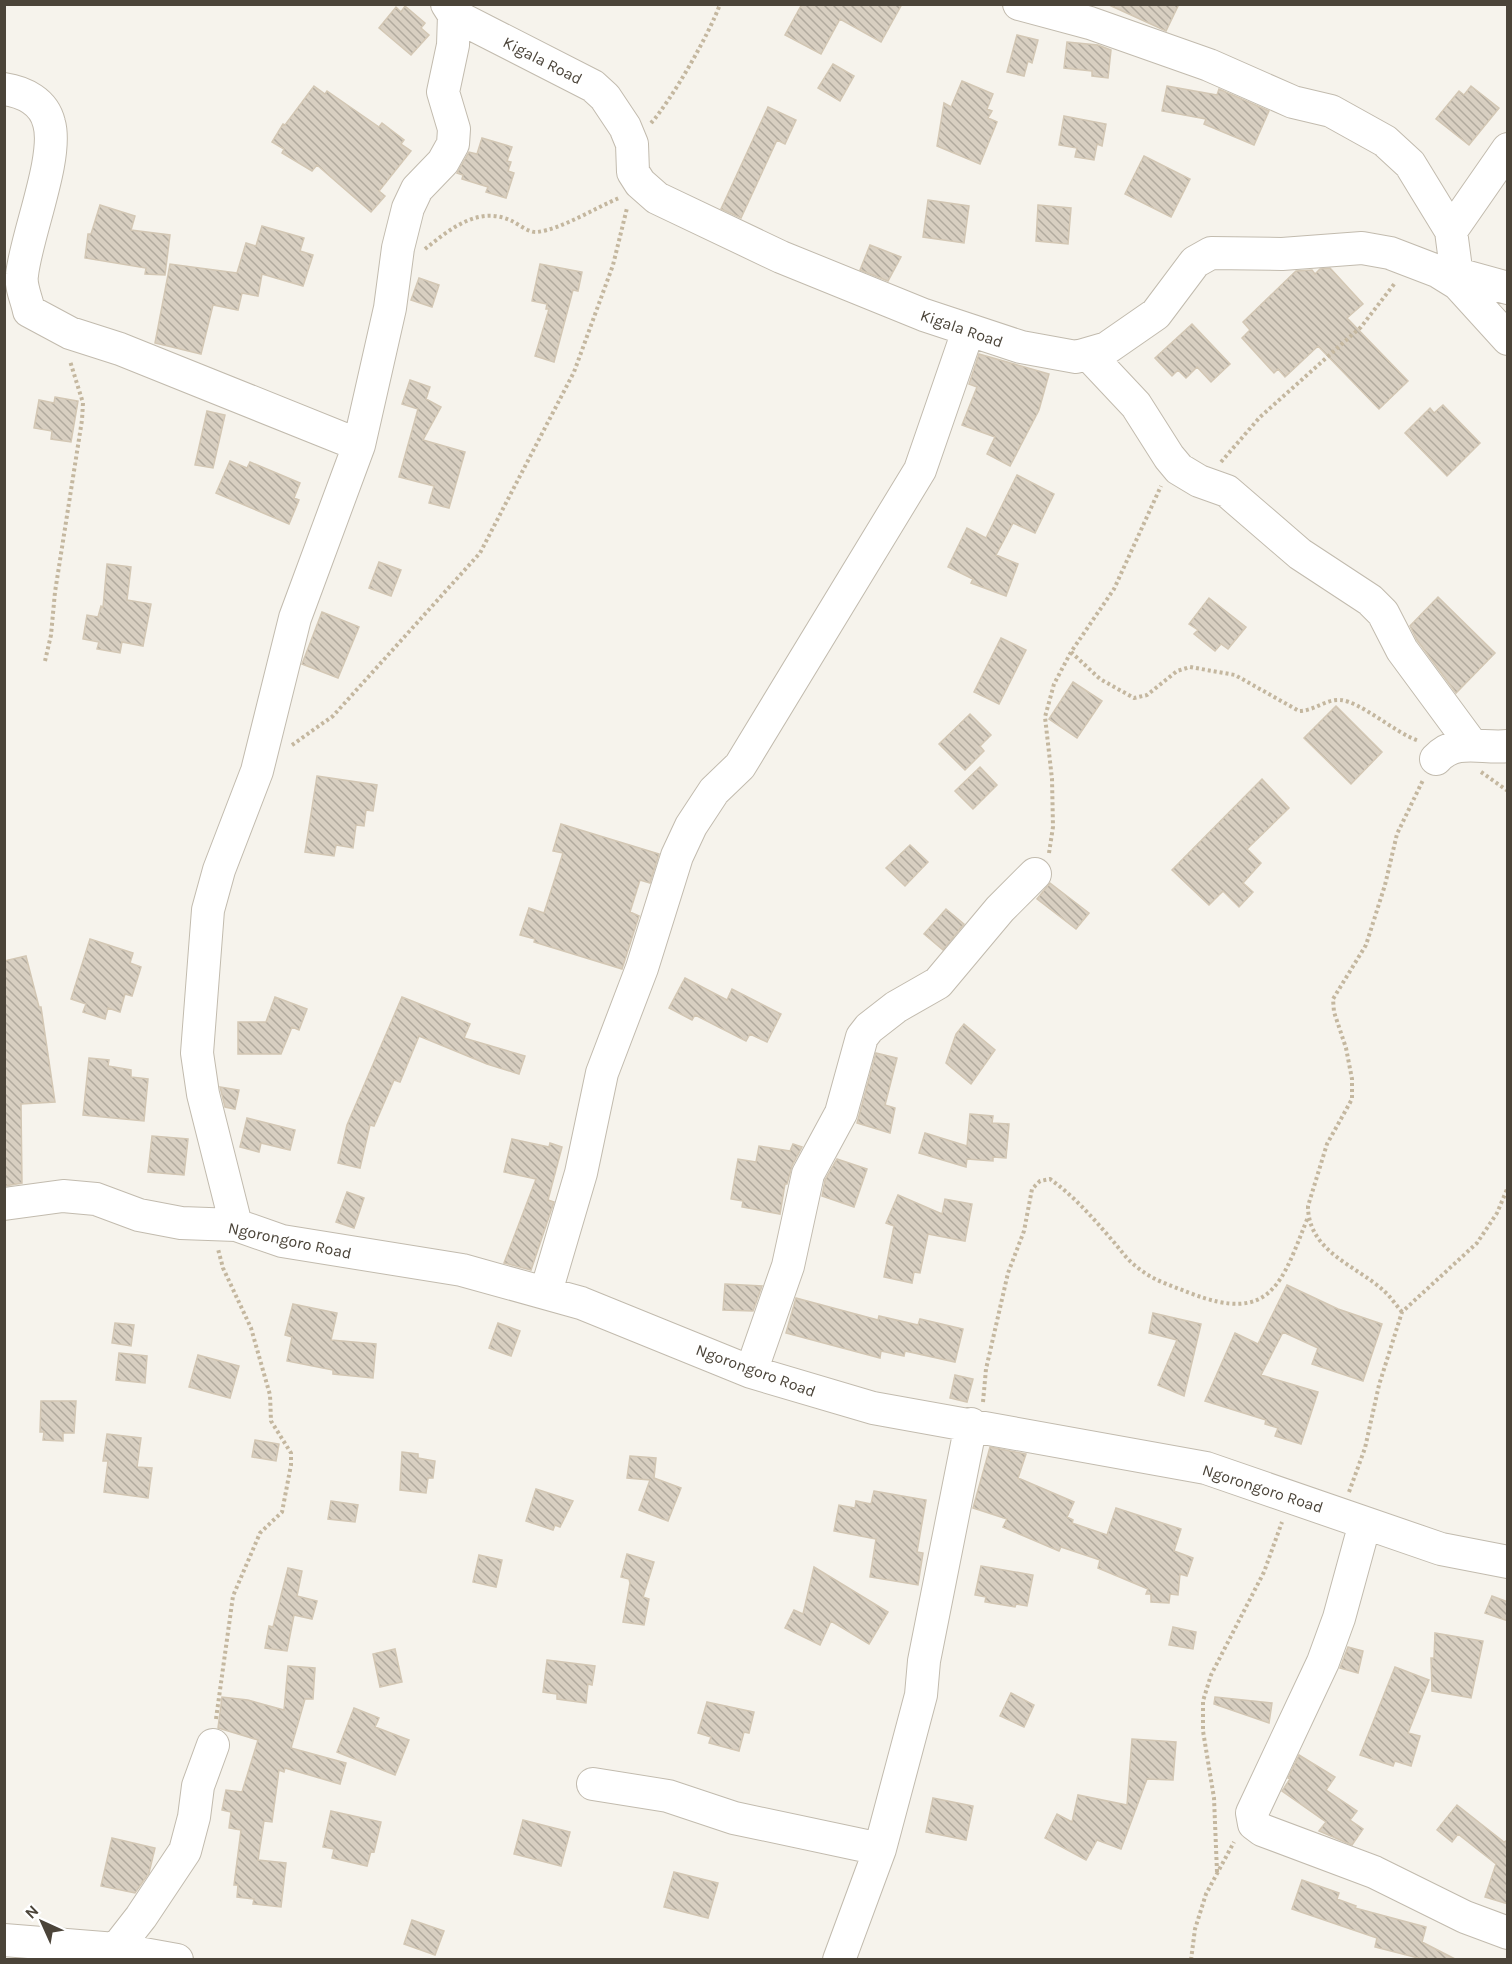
<svg xmlns="http://www.w3.org/2000/svg" width="1512" height="1964" font-family="Karla,sans-serif">
<style>
.building{fill:url(#building-back-hatch);stroke:#d3c7b4;stroke-width:1.5}
.lines{fill:none;stroke-linecap:round;stroke-linejoin:round}
.minor-casing{stroke:#c2bbae;stroke-width:34}
.path{stroke:#c4b79f;stroke-width:4;stroke-dasharray:3 3;stroke-linecap:butt}
.minor{stroke:#fff;stroke-width:32}
.labels{text-anchor:middle;stroke-width:5;stroke-linejoin:round;paint-order:stroke}
.street-label{font-size:16px;fill:#4b4439;stroke:#fff}
</style>
<defs>
<pattern id="building-back-hatch" width="6" height="6" patternUnits="userSpaceOnUse" patternTransform="scale(1.5)"><rect width="6" height="6" fill="#d8cfc1"/><path d="M-1 5l2 2M0 0l6 6M5-1l2 2" fill="none" stroke="#b1aa9e"/></pattern>
</defs>
<rect width="100%" height="100%" fill="#f6f3ec"/>
<path class="building" d="M802,4H902L881,42L840,19L821,54L785,35Z
M1107,4H1179L1166,31Z
M405,6L425,23L421,28L429,35L411,55L379,28L396,7L401,12Z
M1017,35L1038,40L1032,63L1028,61L1024,76L1007,72Z
M1067,42L1098,45L1111,50L1108,78L1092,76V71L1064,68Z
M833,64L854,76L840,101L818,88Z
M962,81L993,94L987,109L992,111L988,118L997,122L980,164L937,146L944,103L951,107Z
M314,86L325,94L327,91L379,127L382,123L404,140L401,144L411,151L379,191L385,196L371,212L317,165L312,171L282,153L284,149L272,142L283,124L285,125Z
M1167,86L1217,95L1219,89L1269,111L1254,145L1204,124L1206,119L1162,111Z
M1471,86L1499,108L1469,145L1436,119L1459,91L1464,95Z
M768,107L796,120L785,144L777,140L741,218L721,209Z
M1064,116L1106,124L1102,146L1097,144L1094,160L1075,157L1077,148L1059,145Z
M482,138L512,147L507,161L511,162L508,171L514,173L506,198L486,192L488,187L462,179L463,175L457,173L469,152L477,154Z
M1144,156L1190,179L1171,217L1125,194Z
M928,200L969,206L964,243L923,237Z
M100,205L135,216L131,230L170,235L165,275L145,274L146,268L85,258L88,234H91Z
M1038,205L1071,208L1068,244L1036,241Z
M262,226L304,238L300,251L313,255L303,286L262,274L258,296L242,293L238,310L213,305L201,354L155,343L170,264L237,273L246,243L256,246Z
M870,245L901,257L888,281L860,270Z
M540,264L582,272L578,291L573,290L554,362L535,356L549,309H546L547,304L532,301Z
M1330,268L1363,304L1347,318L1408,381L1379,409L1318,346L1285,377L1278,369L1274,373L1242,338L1250,330L1243,322L1296,271L1312,270L1315,274L1320,269Z
M419,278L439,285L432,307L411,300Z
M1192,324L1230,364L1211,382L1197,367L1186,378L1178,370L1172,376L1155,358Z
M979,354L1049,374L1039,410L1010,466L987,454L995,437L962,425L977,387L969,384Z
M410,380L430,387L426,399L441,407L423,440L465,452L449,508L429,503L434,486L399,477L418,409L402,404Z
M55,397L78,401L71,442L51,439L52,431L34,428L39,400L54,403Z
M1443,405L1480,443L1447,476L1405,433L1430,408L1434,413Z
M207,411L225,415L213,468L195,465Z
M230,461L247,468L250,462L300,483L294,498L299,500L289,524L216,493Z
M1017,475L1054,494L1035,533L1013,523L996,555L1018,564L1006,596L971,583L973,579L948,567L967,528L986,538Z
M379,562L401,570L391,596L369,588Z
M107,564L131,567L127,600L151,604L143,646L122,642L120,653L97,649L99,642L83,639L87,615L98,617L101,606L103,607Z
M1438,597L1495,653L1456,693L1417,640L1410,626Z
M1209,598L1246,627L1228,649L1221,644L1215,651L1194,634L1198,630L1189,624Z
M322,612L359,627L338,678L302,664Z
M1001,638L1026,650L999,704L974,692Z
M1073,682L1102,701L1077,738L1049,719Z
M1336,706L1382,752L1351,784L1304,738Z
M970,714L991,735L980,746L984,751L965,770L939,744Z
M980,767L997,785L973,809L955,791Z
M317,776L377,785L373,811L366,810L364,826L356,825L353,848L336,845L334,856L305,852Z
M1262,779L1289,808L1247,849L1261,863L1243,883L1253,892L1239,907L1223,891L1209,905L1172,870Z
M561,824L659,854L650,883L640,880L630,912L639,916L622,969L534,942L535,939L520,935L529,908L544,913L563,853L553,851Z
M910,845L928,862L905,886L886,868Z
M1050,883L1089,913L1076,929L1037,899Z
M946,909L964,924L943,950L924,934Z
M90,939L133,953L130,963L141,967L132,996L125,994L120,1012L108,1008L105,1019L83,1012L86,1004L71,999Z
M26,956L39,1007H41L55,1102L21,1104L22,1183L4,1186V961Z
M685,978L727,1000L732,989L781,1014L767,1042L750,1034L746,1041L695,1015L692,1020L669,1008Z
M275,997L307,1009L299,1030L292,1027L281,1054H238V1022H266Z
M402,997L470,1024L464,1038L525,1056L519,1074L487,1064L419,1036L400,1082L394,1080L374,1126L370,1125L360,1168L338,1163L347,1125Z
M964,1024L995,1050L971,1084L946,1063L956,1034Z
M876,1053L897,1058L885,1105L895,1108L890,1133L857,1123Z
M89,1058L109,1060L108,1066L131,1070V1077L148,1079L144,1121L83,1115Z
M220,1087L239,1090L235,1109L225,1107Z
M970,1114L993,1116L992,1123L1009,1124L1006,1158L993,1157V1161L967,1159L966,1167L919,1153L925,1133L967,1146Z
M247,1118L295,1130L290,1150L261,1143L259,1152L240,1147Z
M152,1136L188,1139L184,1175L148,1172Z
M512,1139L549,1147L550,1143L562,1147L548,1200L554,1202L531,1270L504,1263L536,1179L504,1172Z
M793,1144L802,1147L792,1166L787,1184H785L780,1214L742,1207L743,1201L731,1199L738,1159L756,1162L759,1146L790,1151Z
M837,1159L867,1169L854,1207L822,1196L825,1180Z
M347,1192L364,1198L354,1228L336,1222Z
M898,1195L942,1214L945,1199L972,1204L965,1241L928,1234L920,1273L914,1272L912,1283L884,1277L894,1226L886,1223Z
M725,1284L762,1286L753,1311L723,1310Z
M1287,1285L1338,1309L1382,1324L1363,1381L1312,1364L1318,1348L1283,1332L1261,1375L1318,1392L1301,1444L1275,1436L1278,1428L1265,1424L1266,1420L1205,1401L1235,1333L1258,1344Z
M796,1298L878,1320L879,1316L918,1325L920,1319L963,1329L955,1362L905,1351L904,1356L881,1351L880,1358L786,1333Z
M293,1304L337,1313L331,1340L376,1344L373,1378L333,1374V1370L287,1361L292,1337L285,1335Z
M1153,1313L1201,1324L1184,1396L1158,1385L1177,1340L1149,1333Z
M115,1323L134,1325L131,1346L112,1343Z
M498,1323L520,1331L511,1356L489,1348Z
M119,1353L147,1356L145,1383L116,1380Z
M198,1355L239,1366L230,1398L189,1387Z
M955,1375L973,1379L967,1402L950,1398Z
M41,1401H76L74,1433H63V1441L43,1440L44,1432H40Z
M107,1434L141,1438L137,1467L152,1468L148,1498L104,1492L108,1461H103Z
M255,1440L279,1444L276,1461L252,1457Z
M990,1447L1026,1454L1018,1478L1074,1502L1067,1517L1073,1520L1072,1523L1107,1535L1116,1508L1181,1529L1174,1551L1193,1558L1187,1576L1180,1574L1178,1595L1170,1594L1169,1603L1151,1602V1594H1146L1148,1589L1098,1568L1100,1560L1061,1547L1059,1551L1003,1527L1007,1519L973,1508Z
M402,1452L418,1454V1458L435,1461L433,1478H428L426,1493L400,1490Z
M630,1456L656,1458L654,1478L681,1488L668,1521L639,1510L650,1480L627,1478Z
M536,1489L573,1501L560,1527L555,1525L553,1530L526,1521Z
M874,1491L926,1500L917,1552L923,1553L918,1585L870,1577L876,1539L834,1531L839,1505L855,1508L856,1501L871,1504Z
M331,1501L358,1505L355,1522L328,1519Z
M627,1554L654,1562L643,1597L649,1599L644,1625L623,1622L630,1583L629,1579L621,1577Z
M479,1555L502,1560L496,1587L473,1582Z
M981,1566L1033,1575L1027,1606L1016,1604L1015,1607L985,1602L986,1597L975,1595Z
M814,1567L888,1612L869,1644L831,1621L820,1645L785,1628L794,1610L803,1614Z
M288,1568L302,1571L297,1596L317,1601L312,1619L294,1615L287,1651L265,1648L269,1626L273,1627Z
M1492,1596L1508,1602V1621L1485,1613Z
M1173,1627L1196,1632L1193,1649L1169,1645Z
M1435,1633L1483,1641L1471,1698L1432,1691L1431,1658H1434Z
M1348,1647L1363,1651L1358,1673L1340,1668Z
M395,1649L402,1682L380,1687L373,1654Z
M547,1660L595,1666L592,1685L588,1684L586,1703L557,1699V1694L543,1692Z
M288,1666L315,1668L313,1699H305L291,1748L346,1763L340,1784L285,1768L284,1772L279,1770L272,1822L264,1821L258,1860L286,1863L281,1907L253,1904L254,1899L237,1897L238,1885H234L241,1830L229,1828L231,1812L222,1810L226,1790L242,1792L258,1740L218,1728L222,1697L248,1700L284,1710Z
M1395,1667L1429,1680L1408,1733L1420,1736L1411,1766L1395,1761L1393,1766L1360,1755Z
M1011,1693L1034,1705L1024,1727L1000,1716Z
M1215,1697L1272,1703L1269,1723L1214,1704Z
M707,1702L754,1712L749,1733L744,1732L739,1751L709,1743L711,1737L698,1733Z
M354,1708L379,1718L375,1727L409,1740L395,1775L337,1752Z
M1132,1739L1176,1742L1173,1780L1147,1779L1121,1849L1097,1840L1086,1860L1045,1838L1057,1814L1072,1822L1078,1795L1127,1805Z
M1299,1755L1335,1777L1326,1790L1357,1811L1350,1820L1363,1829L1352,1845L1319,1831L1326,1822L1282,1791L1290,1779L1288,1778Z
M933,1798L973,1806L966,1840L926,1832Z
M1457,1805L1504,1842L1508,1840V1904L1485,1897L1496,1864L1458,1834L1452,1842L1437,1830Z
M331,1811L381,1822L374,1852L371,1851L367,1866L332,1858L334,1849L323,1847Z
M523,1820L570,1832L561,1866L514,1854Z
M112,1838L155,1848L149,1873L135,1893L101,1886Z
M674,1872L718,1883L708,1918L664,1907Z
M1302,1880L1339,1893L1337,1899L1356,1906L1355,1908L1426,1927L1422,1942L1455,1959H1422L1375,1947L1377,1938L1292,1909Z
M412,1920L444,1931L435,1955L404,1944Z"/>
<g class="lines">
<g class="minor-casing">
<path id="minor" d="M1019,4L1090,23L1209,65L1293,102L1331,111L1385,141L1410,164L1451,231L1458,284
M454,15L593,86L605,97L625,127L632,144L633,172L640,183L657,198L781,257L924,315L1021,347L1076,357L1107,348L1156,314L1195,262L1211,253L1282,254L1362,248L1390,253L1437,271L1458,284L1508,339
M4,89C24,92 44,102 49,123C59,157 26,236 22,275C20,286 27,300 29,311L70,333L120,349L359,445
M1451,231L1508,149
M1457,274L1508,288
M1089,355L1136,405L1169,457L1179,469L1199,481L1227,491L1300,554L1370,600L1383,613L1402,650L1472,745
M1436,759C1456,737 1481,749 1508,746
M4,1204L63,1196L96,1199L139,1215L181,1223L236,1225L282,1241L462,1270L581,1303L751,1372L873,1408L1206,1468L1441,1549L1508,1562
M236,1225L203,1094L197,1053L208,910L219,870L257,771L295,618L359,445L390,308L398,248L408,208L417,189L443,162L453,144L454,129L443,92L453,45L454,15L447,4
M546,1292L581,1173L602,1073L642,968L677,856L691,826L714,791L740,766L920,470L968,331
M751,1372L788,1266L808,1174L841,1113L862,1037L869,1028L896,1007L938,983L1000,909L1035,874
M1365,1523L1339,1618L1323,1662L1252,1813L1254,1824L1262,1830L1374,1872L1465,1917L1508,1933
M593,1784L668,1796L734,1818L880,1849
M4,1940L116,1949L177,1960
M111,1960L116,1949L141,1917L185,1851L194,1817L198,1786L213,1745
M839,1960L880,1849L921,1695L924,1661L971,1424"/>
</g>
<path class="path" d="M651,123C671,101 710,33 720,4
M425,249C450,229 479,205 512,221C520,225 529,233 537,232C562,229 595,208 619,198
M1221,462L1260,417L1361,327L1395,283
M1071,652L1100,679L1134,698L1147,695L1177,671L1190,667L1235,675L1299,711C1314,711 1326,699 1340,700C1360,701 1395,733 1419,741
M45,661L51,635L55,592L82,420L83,403L70,361
M292,745L333,716L480,553L574,372L613,265L627,208
M1481,772L1508,791
M1049,853L1053,827L1052,779L1045,717L1054,684L1071,652L1114,589L1161,486
M1402,1312C1396,1305 1390,1296 1383,1290C1355,1265 1308,1251 1308,1206L1327,1144L1352,1099V1079L1346,1048L1334,1012L1333,999L1366,945L1385,885L1397,834L1423,780
M983,1402L986,1369L1008,1273L1024,1231L1032,1189L1040,1181L1050,1179C1074,1196 1093,1218 1112,1240C1120,1249 1127,1260 1137,1267C1152,1280 1172,1286 1190,1293C1272,1325 1282,1282 1308,1217
M1349,1492L1365,1448L1379,1385L1402,1312L1477,1243L1497,1213L1508,1187
M216,1719L233,1596L260,1533L282,1512L291,1465V1453L271,1421L270,1395L251,1328L223,1268L218,1249
M1217,1872L1214,1798L1203,1731V1701L1211,1675L1264,1572L1282,1522
M1191,1960L1195,1929L1206,1894L1234,1842"/>
<use href="#minor" class="minor"/>
</g>
<g class="labels">
<g class="street-label">
<text transform="translate(543 60) rotate(27)" y="6">Kigala Road</text>
<text transform="translate(962 328) rotate(19)" y="6">Kigala Road</text>
<text transform="translate(290 1240) rotate(12)" y="6">Ngorongoro Road</text>
<text transform="translate(756 1370) rotate(20)" y="6">Ngorongoro Road</text>
<text transform="translate(1263 1488) rotate(18)" y="6">Ngorongoro Road</text>
</g>
</g>
<rect width="1512" height="1964" fill="none" stroke="#4b4439" stroke-width="12"/>
<g transform="translate(42 1922) rotate(315)" stroke="#ffffff" stroke-width="4.5" paint-order="stroke">
<path d="M0-4.5L10 22L0 15L-10 22Z" fill="#4b4439"/>
<text y="-9" font-size="16" font-weight="bold" text-anchor="middle" fill="#4b4439">N</text>
</g>
</svg>
